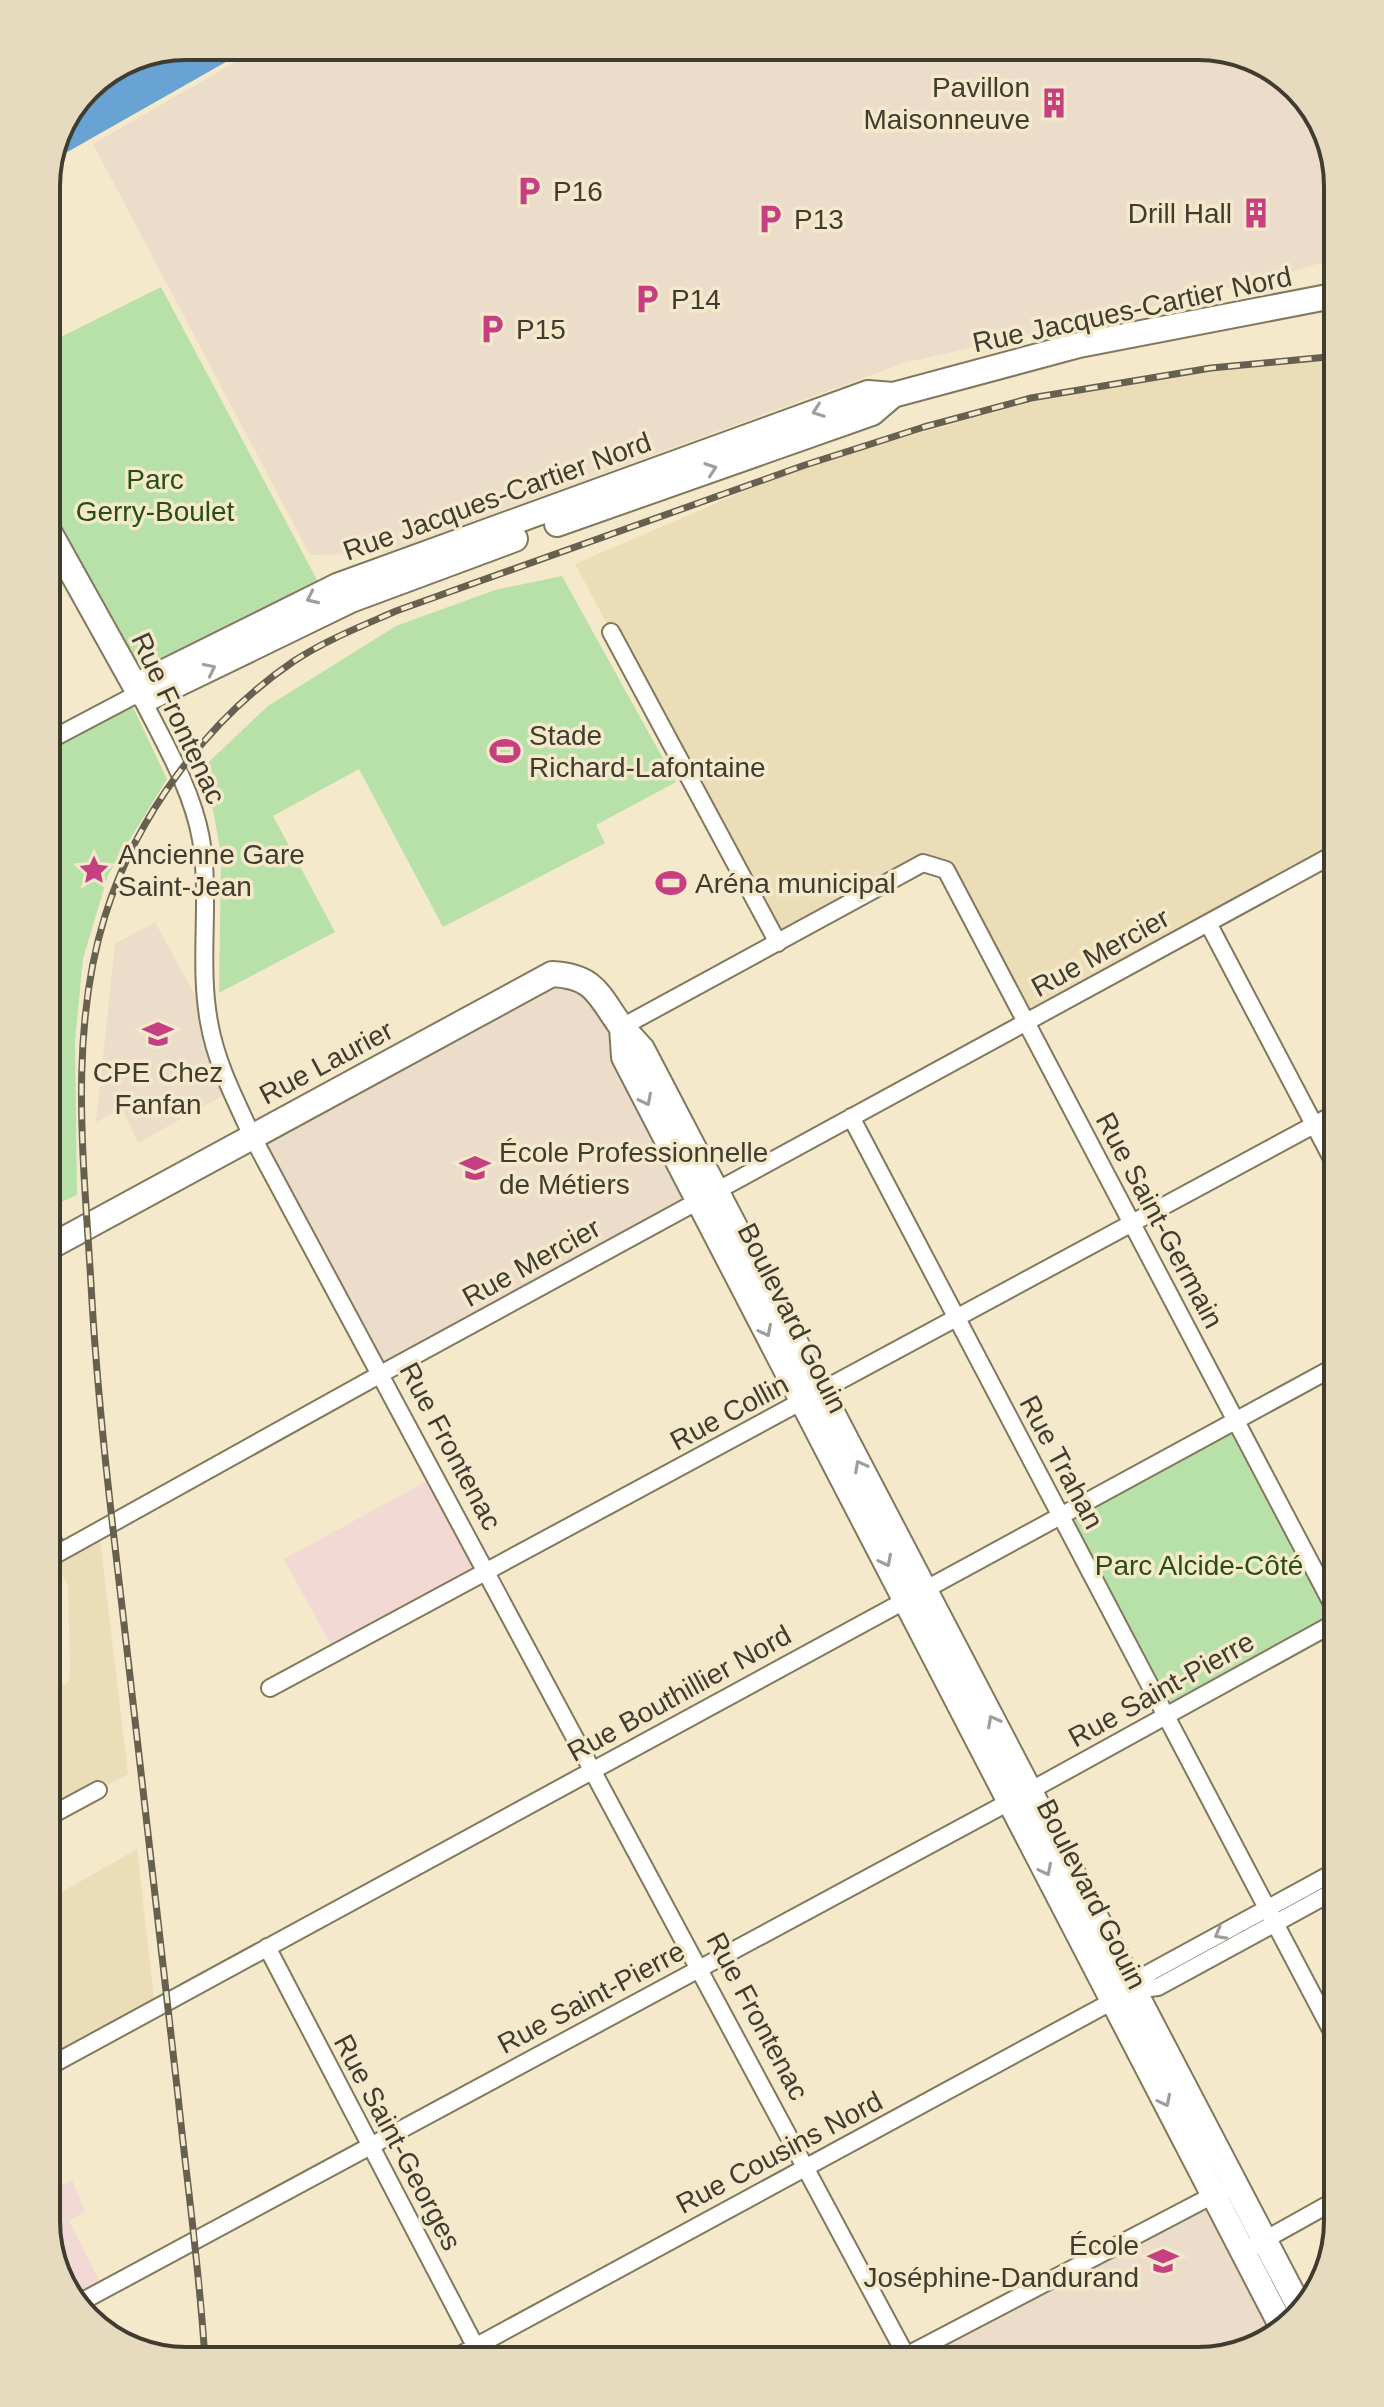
<svg xmlns="http://www.w3.org/2000/svg" width="1384" height="2407" font-family="Helvetica,sans-serif">
<style>
.commercial{fill:#f3d9d4}
.built{fill:#ebddb8}
.education{fill:#ecddca}
.green{fill:#b8e1aa}
.water{fill:#68a3d3}
.lines{fill:none;stroke-linecap:round;stroke-linejoin:round}
.street-casing{stroke:#82785d;stroke-width:20}
.secondary-casing{stroke:#82785d;stroke-width:28}
.street{stroke:#fff;stroke-width:16}
.secondary{stroke:#fff;stroke-width:24}
.rail-casing{stroke:#666050;stroke-width:7}
.rail{stroke:#f4e9cb;stroke-width:4;stroke-dasharray:12;stroke-linecap:butt}
.oneway{stroke:#a09e98}
.labels{text-anchor:middle;stroke-width:7;stroke-linejoin:round;paint-order:stroke}
.poi-label{font-size:28px;fill:#403c30;stroke:#f4e9cb;text-anchor:start}
.street-label{font-size:28px;fill:#403c30;stroke:#f4e9cb}
.park-label{font-size:28px;fill:#264f14;stroke:#f4e9cb}
.rim{fill:none;stroke:#403c30;stroke-width:4}
</style>
<rect width="100%" height="100%" fill="#f4e9cb"/>
<path class="commercial" d="M434,1477L485,1572L335,1653L284,1559Z
M72,2180L85,2211L69,2221L104,2290L79,2303L60,2282L46,2221V2193Z"/>
<path class="built" d="M1338,356V852L1027,1021L946,870L923,863L778,943L575,564L805,465L1042,399L1095,386L1211,368Z
M99,1531L128,1774L46,1818V1694L69,1682L70,1664L68,1586L52,1556Z
M137,1849L155,2008L55,2063L46,2046V1901Z"/>
<path class="education" d="M263,46H1207L1276,70L1324,125L1338,186V258L1249,284L904,363L385,553L310,555L93,144Z
M155,922L208,1019L231,1091L138,1143L122,1108L96,1122L115,944Z
M552,974L596,987L698,1200L379,1375L252,1136Z
M1210,2188L1282,2327L1259,2347L1198,2361H909Z"/>
<path class="green" d="M161,287L317,580L337,586L139,678L46,511V315L59,338Z
M562,576L676,782L596,825L605,843L443,927L359,769L273,816L335,932L219,993L221,854L213,810L194,776L268,706L396,626L495,590Z
M132,705L167,779L108,875L83,959L75,1041L77,1195L46,1209V750Z
M1236,1421L1338,1615L1166,1715L1061,1515Z"/>
<path class="water" d="M186,46H254L55,159L87,87L133,57Z"/>
<g class="lines">
<g class="street-casing">
<path id="street" d="M611,632L778,943
M46,742L139,693C162,739 192,788 201,839C211,900 198,962 209,1022C216,1063 235,1099 252,1136L909,2361
M1208,923L1338,1170
M622,1027L923,863L946,870L1338,1615
M851,1117L1338,2043
M46,1528L59,1552
M46,1560L379,1375L1338,852
M270,1688L1338,1112
M46,1818L98,1790
M267,1947L483,2361
M1133,1990L1158,1987L1338,1889
M46,2068L1338,1365
M1243,2252L1338,2199
M79,2303L1035,1788L1338,1621
M449,2361L1133,1990L1149,1973L1338,1870
M896,2361L1221,2191"/>
</g>
<g class="secondary-casing">
<path id="secondary" d="M557,524L872,413L893,395
M46,526L139,693
M139,693L144,682L337,586L868,393L893,395L1079,345L1338,295
M139,693L151,697L351,600L515,539
M622,1027L624,1057L1282,2327
M46,1249L552,974C594,976 598,994 620,1025C627,1033 635,1041 642,1049L1301,2310"/>
</g>
<use href="#street" class="street"/>
<use href="#secondary" class="secondary"/>
<g class="rail-casing">
<path id="rail" d="M205,2361C200,2272 187,2184 178,2096C160,1936 141,1775 123,1615C110,1505 97,1395 91,1284C84,1163 68,1034 105,916C136,816 207,720 294,661C326,640 362,626 396,611L805,465L924,427L1031,398L1211,368L1338,356"/>
</g>
<use href="#rail" class="rail"/>
</g>
<defs><path id="oneway-chevron" d="M-2-3.5L2.5 0L-2 3.5" fill="none" stroke-width="1.6" stroke-linecap="round" stroke-linejoin="round" transform="scale(2)"/></defs>
<g class="oneway">
<use href="#oneway-chevron" transform="translate(818 411) rotate(160)"/>
<use href="#oneway-chevron" transform="translate(711 469) rotate(-19)"/>
<use href="#oneway-chevron" transform="translate(312 598) rotate(155)"/>
<use href="#oneway-chevron" transform="translate(210 669) rotate(-26)"/>
<use href="#oneway-chevron" transform="translate(646 1100) rotate(63)"/>
<use href="#oneway-chevron" transform="translate(766 1331) rotate(63)"/>
<use href="#oneway-chevron" transform="translate(860 1466) rotate(-118)"/>
<use href="#oneway-chevron" transform="translate(886 1561) rotate(63)"/>
<use href="#oneway-chevron" transform="translate(993 1721) rotate(-118)"/>
<use href="#oneway-chevron" transform="translate(1046 1870) rotate(63)"/>
<use href="#oneway-chevron" transform="translate(1220 1934) rotate(151)"/>
<use href="#oneway-chevron" transform="translate(1165 2101) rotate(63)"/>
</g>
<defs>
<g id="building-bare" transform="scale(2.4)"><path d="M-4-6H4V6H1V3H-1V6H-4ZM-2.5-4.3h1.7v1.8h-1.7ZM.8-4.3h1.7v1.8H.8ZM-2.5-1h1.7V.8h-1.7ZM.8-1h1.7V.8H.8Z" fill="#c64081" stroke="#f4e9cb" stroke-width="2.5" paint-order="stroke"/></g>
<g id="parking-bare" transform="scale(2.4)"><path d="M-3.5-5.5H1a3.5 3.5 0 0 1 0 7H-1V5.5H-3.5ZM-1-3.4V-.6H.8a1.4 1.4 0 0 0 0-2.8Z" fill="#c64081" stroke="#f4e9cb" stroke-width="2.5" paint-order="stroke"/></g>
<g id="stadium-bare" transform="scale(2.4)"><path d="M0-5a6.5 5 0 1 0 0 10a6.5 5 0 1 0 0-10ZM-3.5-1.8h7v3.6h-7Z" fill="#c64081" stroke="#f4e9cb" stroke-width="2.5" paint-order="stroke"/></g>
<g id="sight-bare" transform="scale(2.4)"><path d="M0-6L1.8-2.2L6-1.7L2.9 1.2L3.7 5.4L0 3.3L-3.7 5.4L-2.9 1.2L-6-1.7L-1.8-2.2Z" fill="#c64081" stroke="#f4e9cb" stroke-width="2.5" paint-order="stroke"/></g>
<g id="school-bare" transform="scale(2.4)"><path d="M0-5L7-2L0 1L-7-2ZM-4 1L0 2.5L4 1V4Q0 6-4 4Z" fill="#c64081" stroke="#f4e9cb" stroke-width="2.5" paint-order="stroke"/></g>
</defs>
<g fill-rule="evenodd">
<use href="#building-bare" x="1054" y="103"/>
<use href="#parking-bare" x="529" y="191"/>
<use href="#building-bare" x="1256" y="213"/>
<use href="#parking-bare" x="770" y="219"/>
<use href="#parking-bare" x="647" y="299"/>
<use href="#parking-bare" x="492" y="329"/>
<use href="#stadium-bare" x="505" y="751"/>
<use href="#sight-bare" x="94" y="870"/>
<use href="#stadium-bare" x="671" y="883"/>
<use href="#school-bare" x="158" y="1034"/>
<use href="#school-bare" x="475" y="1168"/>
<use href="#school-bare" x="1163" y="2261"/>
</g>
<g class="labels">
<g class="poi-label">
<text x="1030" y="97" text-anchor="end">Pavillon<tspan x="1030" dy="32">Maisonneuve</tspan></text>
<text x="553" y="201">P16</text>
<text x="1232" y="223" text-anchor="end">Drill Hall</text>
<text x="794" y="229">P13</text>
<text x="671" y="309">P14</text>
<text x="516" y="339">P15</text>
<text x="529" y="745">Stade<tspan x="529" dy="32">Richard-Lafontaine</tspan></text>
<text x="118" y="864">Ancienne Gare<tspan x="118" dy="32">Saint-Jean</tspan></text>
<text x="695" y="893">Aréna municipal</text>
<text x="158" y="1082" text-anchor="middle">CPE Chez<tspan x="158" dy="32">Fanfan</tspan></text>
<text x="499" y="1162">École Professionnelle<tspan x="499" dy="32">de Métiers</tspan></text>
<text x="1139" y="2255" text-anchor="end">École<tspan x="1139" dy="32">Joséphine-Dandurand</tspan></text>
</g>
<g class="street-label">
<text transform="translate(1132 309) rotate(-12)" y="10">Rue Jacques-Cartier Nord</text>
<text transform="translate(497 496) rotate(-20)" y="10">Rue Jacques-Cartier Nord</text>
<text transform="translate(179 718) rotate(65)" y="10">Rue Frontenac</text>
<text transform="translate(1100 952) rotate(-29)" y="10">Rue Mercier</text>
<text transform="translate(326 1062) rotate(-28)" y="10">Rue Laurier</text>
<text transform="translate(1160 1220) rotate(62)" y="10">Rue Saint-Germain</text>
<text transform="translate(531 1262) rotate(-29)" y="10">Rue Mercier</text>
<text transform="translate(793 1318) rotate(63)" y="10">Boulevard Gouin</text>
<text transform="translate(729 1412) rotate(-28)" y="10">Rue Collin</text>
<text transform="translate(451 1446) rotate(62)" y="10">Rue Frontenac</text>
<text transform="translate(1062 1462) rotate(62)" y="10">Rue Trahan</text>
<text transform="translate(1161 1689) rotate(-29)" y="10">Rue Saint-Pierre</text>
<text transform="translate(679 1693) rotate(-29)" y="10">Rue Bouthillier Nord</text>
<text transform="translate(1092 1894) rotate(63)" y="10">Boulevard Gouin</text>
<text transform="translate(591 1997) rotate(-28)" y="10">Rue Saint-Pierre</text>
<text transform="translate(758 2016) rotate(62)" y="10">Rue Frontenac</text>
<text transform="translate(398 2142) rotate(62)" y="10">Rue Saint-Georges</text>
<text transform="translate(779 2152) rotate(-28)" y="10">Rue Cousins Nord</text>
</g>
<g class="park-label">
<text x="155" y="489">Parc<tspan x="155" dy="32">Gerry-Boulet</tspan></text>
<text x="1199" y="1575">Parc Alcide-Côté</text>
</g>
</g>
<path d="M0 0H1384V2407H0ZM186 60H1198A126 126 0 0 1 1324 186V2221A126 126 0 0 1 1198 2347H186A126 126 0 0 1 60 2221V186A126 126 0 0 1 186 60Z" fill="#e6dbbf" fill-rule="evenodd"/>
<path class="rim" d="M186 60H1198A126 126 0 0 1 1324 186V2221A126 126 0 0 1 1198 2347H186A126 126 0 0 1 60 2221V186A126 126 0 0 1 186 60Z"/>
</svg>
